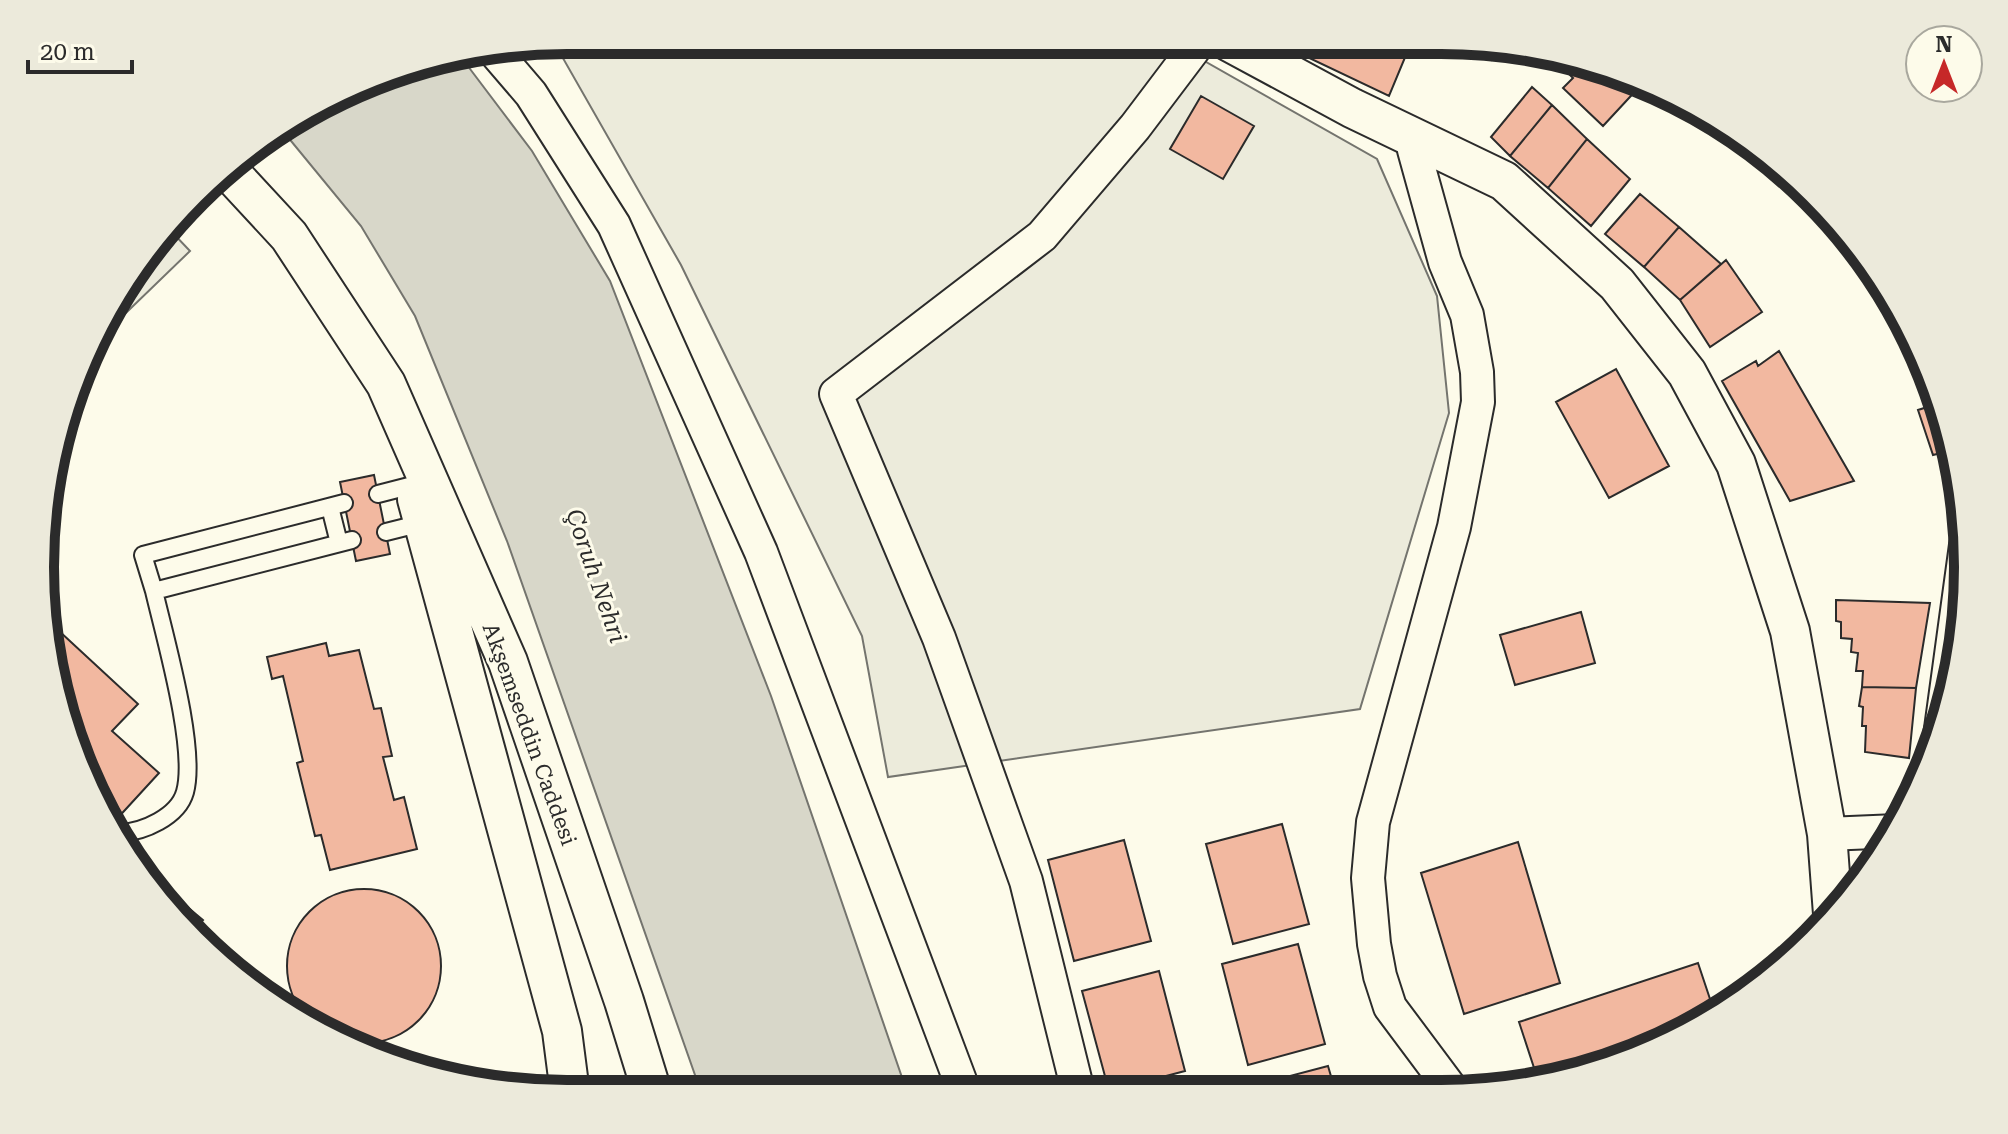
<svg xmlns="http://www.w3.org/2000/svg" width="2008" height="1134" font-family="'Roboto Serif',serif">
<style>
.green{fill:#ecebdb;stroke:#74746e;stroke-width:2}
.water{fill:#d8d7c9;stroke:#74746e;stroke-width:2}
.building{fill:#f2b8a0;stroke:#2b2b2b;stroke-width:2}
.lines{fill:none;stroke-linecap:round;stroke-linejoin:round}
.service-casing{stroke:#2b2b2b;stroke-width:20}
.minor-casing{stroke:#2b2b2b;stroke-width:36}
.tertiary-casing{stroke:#2b2b2b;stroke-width:42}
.service{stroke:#fdfbea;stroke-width:16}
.minor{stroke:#fdfbea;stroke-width:32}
.tertiary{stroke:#fdfbea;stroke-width:38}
.labels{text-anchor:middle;stroke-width:6;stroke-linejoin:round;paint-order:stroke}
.street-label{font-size:22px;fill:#2b2b2b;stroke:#fdfbea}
.water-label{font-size:24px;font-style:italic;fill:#2b2b2b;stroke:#fdfbea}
.rim{fill:none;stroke:#2b2b2b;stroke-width:10}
</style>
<rect width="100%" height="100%" fill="#fdfbea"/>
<path class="green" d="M567,40L1169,41L1377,159L1437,296L1449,413L1360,709L888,777L862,636L681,265L560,53L564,41Z
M170,230L190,251L100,338L129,274Z"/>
<path class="water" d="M461,57L532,151L610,281L771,696L907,1092H701L507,541L415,316L361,226L282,130L398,68Z"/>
<path class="building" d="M1286,41H1406L1411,43L1389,96L1284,46Z
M1442,41H1475L1496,45L1491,60Z
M1578,58L1641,85L1603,126L1563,88L1573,78L1566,71Z
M1532,87L1552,105L1510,156L1491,137Z
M1201,96L1254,126L1223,179L1170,149Z
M1552,105L1587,139L1548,188L1510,156Z
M1587,139L1630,179L1591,226L1548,188Z
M1640,194L1679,227L1644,267L1605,234Z
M1679,227L1721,264L1680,300L1644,267Z
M1726,260L1762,312L1710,347L1680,300Z
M1779,351L1854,481L1790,501L1722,381L1756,361L1758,366Z
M1616,369L1669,466L1609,498L1556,402Z
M1940,403L1950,431L1953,450L1933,455L1918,410Z
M374,475L390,554L356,561L340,482Z
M1836,600L1930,603L1916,688L1862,687L1863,671H1856L1858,653L1851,652L1852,639L1841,638V622L1836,621Z
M1581,612L1595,663L1515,685L1500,635Z
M45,618L138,704L112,731L159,773L114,822L80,768Z
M326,643L329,656L359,650L374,709L381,708L392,756L383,757L394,800L404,797L417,849L330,870L321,835L315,836L297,763L303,761L283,676L272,679L267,657Z
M1862,687L1916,688L1909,758L1865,752L1866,726H1862L1863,707L1859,706Z
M1282,824L1309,924L1233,944L1206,844Z
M1124,840L1151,941L1074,961L1048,860Z
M1518,842L1560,983L1464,1014L1421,873Z
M142,869L203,920L192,932L170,914Z
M287 966a77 77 0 1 1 154 0a77 77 0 1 1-154 0Z
M1298,944L1325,1044L1248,1065L1222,964Z
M1698,963L1715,1014L1611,1066L1539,1083L1519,1022Z
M1159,971L1185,1071L1109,1091L1082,991Z
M1328,1066L1335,1090H1253L1252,1086Z"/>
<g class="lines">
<g class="service-casing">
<path id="service" d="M378,494L413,485
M344,503L143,555L154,591L352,540
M330,507L339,543
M386,532L422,523
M120,833C143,832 178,817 185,792C197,749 165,638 154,591"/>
</g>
<g class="minor-casing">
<path id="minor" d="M495,52L531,94L614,225L761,552L964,1091
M1423,142L1414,150L1445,262L1467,315L1477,372L1478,402L1454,527L1373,822L1368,878L1374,944L1380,976L1390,1007L1452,1090
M1940,736L1966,545
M1827,834L1897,831
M1078,1091L1026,881L939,638L836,394L1042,236L1135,127L1200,41"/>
</g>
<g class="tertiary-casing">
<path id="tertiary" d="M1228,41L1352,108L1504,181L1617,284L1687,373L1736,464L1790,631L1827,834L1833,914
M227,169L289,236L386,384L508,662L624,1001L652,1092
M417,499L562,1031L570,1093"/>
</g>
<use href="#service" class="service"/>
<use href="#minor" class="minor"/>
<use href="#tertiary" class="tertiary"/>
</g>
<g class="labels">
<g class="street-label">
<text transform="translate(530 734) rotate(70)" y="8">Akşemseddin Caddesi</text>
</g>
<g class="water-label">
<text transform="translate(596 576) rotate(71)" y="8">Çoruh Nehri</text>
</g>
</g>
<path d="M0 0H2008V1134H0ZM567 54H1441A513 513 0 0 1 1954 567V567A513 513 0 0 1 1441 1080H567A513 513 0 0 1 54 567V567A513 513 0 0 1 567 54Z" fill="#eceadb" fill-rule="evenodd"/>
<path class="rim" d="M567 54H1441A513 513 0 0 1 1954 567V567A513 513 0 0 1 1441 1080H567A513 513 0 0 1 54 567V567A513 513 0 0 1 567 54Z"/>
<g transform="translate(1944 64)"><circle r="38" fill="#fdfbea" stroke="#a9a89e" stroke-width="2"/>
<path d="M0-6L14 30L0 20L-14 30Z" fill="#c62828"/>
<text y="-12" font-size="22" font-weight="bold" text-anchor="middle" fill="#2b2b2b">N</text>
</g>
<path d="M28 60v12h104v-12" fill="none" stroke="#2b2b2b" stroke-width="4"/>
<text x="40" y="60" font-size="24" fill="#2b2b2b" stroke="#fdfbea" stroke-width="6" paint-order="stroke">20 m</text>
</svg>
